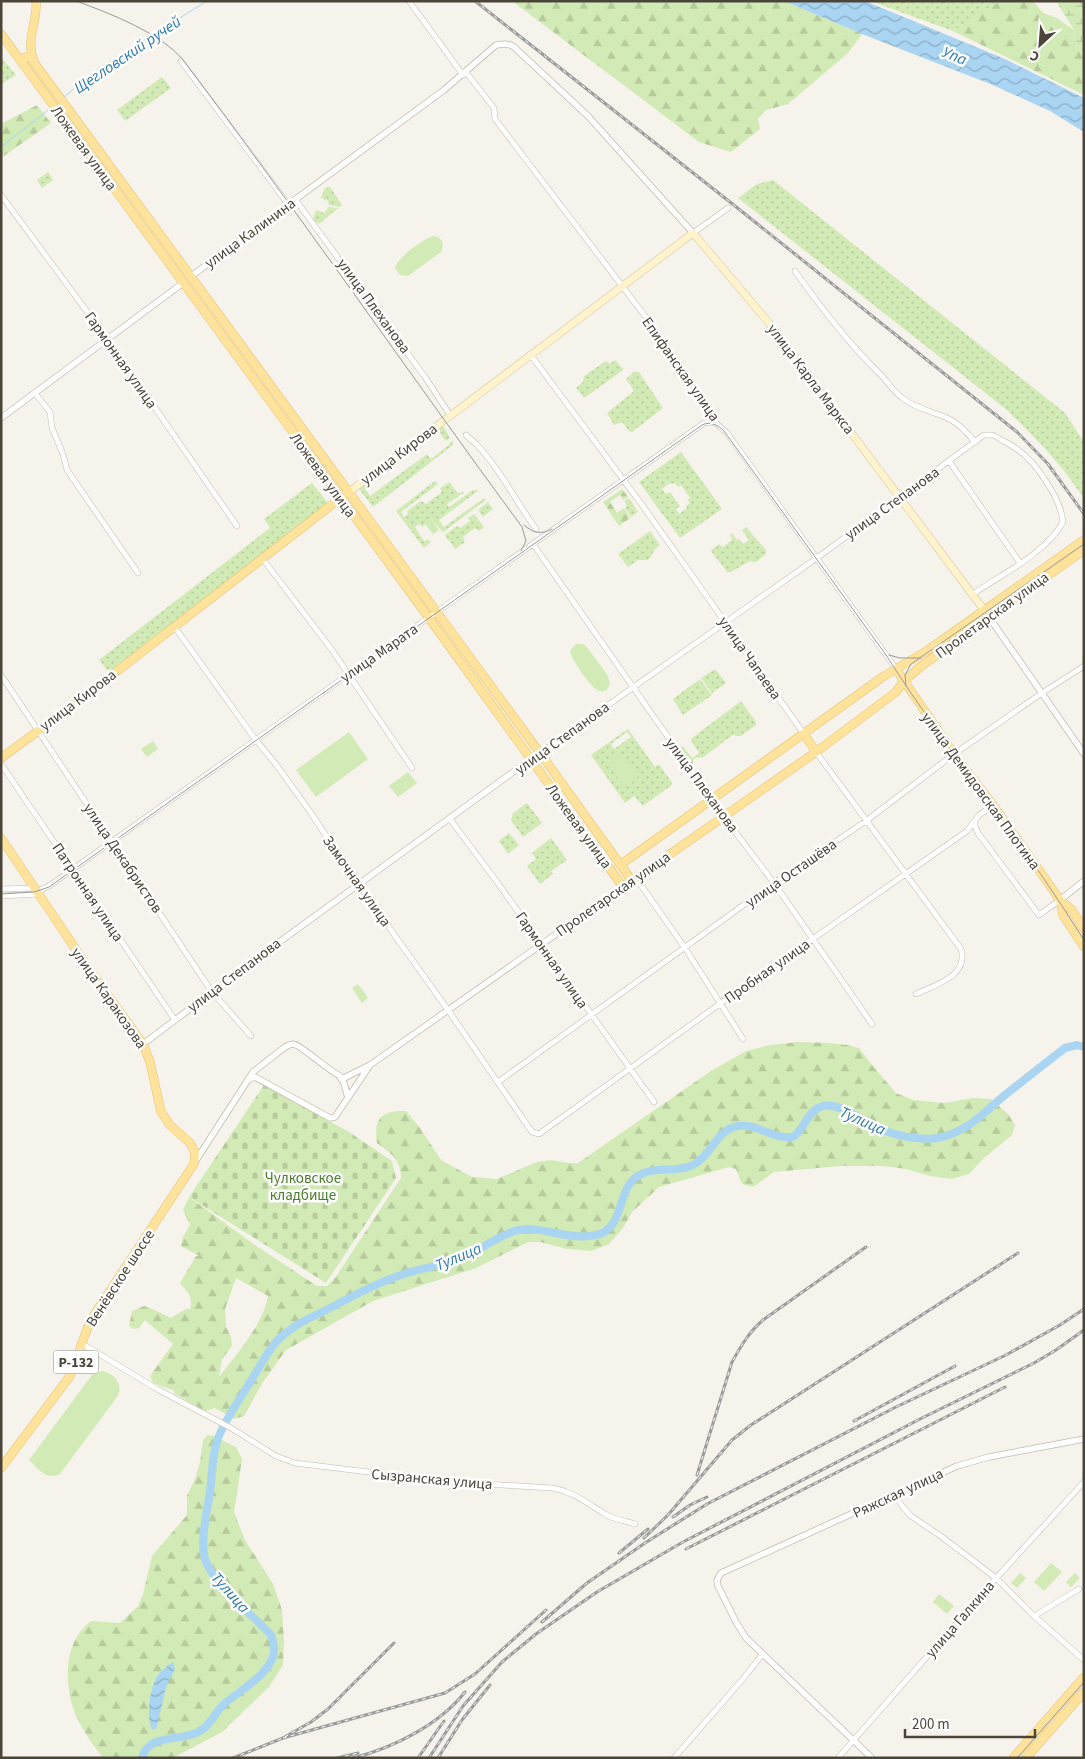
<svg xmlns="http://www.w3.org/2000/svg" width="1085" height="1759" font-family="'Source Sans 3',sans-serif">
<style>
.grass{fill:url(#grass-dots);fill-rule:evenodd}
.forest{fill:url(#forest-firs);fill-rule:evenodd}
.wetland{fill:url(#wetland-marsh)}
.cemetery{fill:url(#cemetery-stones)}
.pitch{fill:#d2eab5}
.water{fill:url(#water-waves)}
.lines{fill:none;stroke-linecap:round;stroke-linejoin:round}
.stream{stroke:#a9d4f2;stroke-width:1}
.river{stroke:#a9d4f2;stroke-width:8}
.minor-casing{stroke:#c2bbae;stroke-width:6}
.tertiary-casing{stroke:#c2bbae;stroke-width:7}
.secondary-casing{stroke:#d6c79b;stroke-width:8}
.primary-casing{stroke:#e6c16a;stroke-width:9}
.minor{stroke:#fff;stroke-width:5}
.tertiary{stroke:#fff;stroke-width:5.5}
.secondary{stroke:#fff3cd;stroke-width:7}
.primary{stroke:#ffe39c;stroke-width:8}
.tram{stroke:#9a9a9a;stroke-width:1}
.rail-casing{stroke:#9a9a9a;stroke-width:3}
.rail{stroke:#fff;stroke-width:1;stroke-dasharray:4;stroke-linecap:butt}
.labels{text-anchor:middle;stroke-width:5;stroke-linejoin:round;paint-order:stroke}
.shield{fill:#fff;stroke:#817c74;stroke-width:1}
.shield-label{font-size:14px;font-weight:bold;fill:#4b4439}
.street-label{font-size:15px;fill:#4b4439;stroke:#fff}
.park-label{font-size:15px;fill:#4a7f2a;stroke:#fff}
.water-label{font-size:16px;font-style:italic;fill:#2e7ab2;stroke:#fff}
</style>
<defs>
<pattern id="grass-dots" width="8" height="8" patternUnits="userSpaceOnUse" patternTransform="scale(1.25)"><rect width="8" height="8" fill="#d2eab5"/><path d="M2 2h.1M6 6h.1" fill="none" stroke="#b6ca9c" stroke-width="1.8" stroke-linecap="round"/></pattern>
<pattern id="forest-firs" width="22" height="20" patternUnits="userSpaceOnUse" patternTransform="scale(1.25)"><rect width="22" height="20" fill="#d2eab5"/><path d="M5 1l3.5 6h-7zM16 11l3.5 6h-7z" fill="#b6ca9c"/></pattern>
<pattern id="wetland-marsh" width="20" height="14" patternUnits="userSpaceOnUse" patternTransform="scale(1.25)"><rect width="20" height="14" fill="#d2eab5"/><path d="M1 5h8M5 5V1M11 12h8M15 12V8" fill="none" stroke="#b6ca9c"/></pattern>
<pattern id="cemetery-stones" width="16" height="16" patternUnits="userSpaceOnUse" patternTransform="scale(1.25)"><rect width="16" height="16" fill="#d2eab5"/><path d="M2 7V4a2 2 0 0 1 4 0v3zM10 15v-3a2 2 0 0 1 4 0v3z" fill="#b6ca9c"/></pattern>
<pattern id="water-waves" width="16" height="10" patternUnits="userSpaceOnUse" patternTransform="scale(1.25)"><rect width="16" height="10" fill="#a9d4f2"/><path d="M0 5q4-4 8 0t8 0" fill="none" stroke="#8caec5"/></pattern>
</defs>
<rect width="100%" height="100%" fill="#f6f3ec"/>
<path class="grass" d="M870,1H1000L953,31Z
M1,57L16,75L1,84Z
M162,77L171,88L125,121L117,110Z
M48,172L53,180L42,188L37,180Z
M773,180L1065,413L1084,442V499C1063,465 1035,438 1007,410L738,198L757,184Z
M330,187L342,205L340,207L329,205L328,201L321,198L325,188Z
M329,207L338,208L319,224L313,220L316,210L324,213Z
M615,360L623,369L622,371L584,398L576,388L583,382L584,376L606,361L610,364Z
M635,371L639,372L663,408L632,432L629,431L622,422L614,425L607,413L633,392V389L626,379Z
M441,426L444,427L450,438L446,441L439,432L423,444V440Z
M452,441L453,445L373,507L359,489L415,446H420L365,488L370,496L427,454L431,459L449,445V444Z
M681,452L722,509L680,538L639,482ZM675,483L678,487L681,485L690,498L687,500L690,503L686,506L687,508L679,514L676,509L680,506L670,492L666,494L662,489L670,483L671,484Z
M435,481L438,484L401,512L404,517L408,514L407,511L421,501L426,504L442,492L440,488L449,482L458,493L465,492L447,504L449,507L473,490H479L439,520L444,527L484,498L486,500L443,532L431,519L422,527L419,524L415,527L424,541L428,539L431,542L424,548L396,511Z
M312,483L328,503L109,672L99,660L270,528L264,519Z
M629,498L638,512L631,517L625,508L627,506L624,501Z
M488,502L493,509L483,517L478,510Z
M474,514L484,527L479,531L475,528L463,537L465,542L455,549L445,535L457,526L460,528L470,521L468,518Z
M746,527L766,550V554L756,562L750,561L731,572H727L711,551V550L719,544L723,547L732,540L730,535L732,533L737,540L739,539L743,544L749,540L742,530Z
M650,531L660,545C653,549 653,555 648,560H638L628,567L618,554Z
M715,669L726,683L712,693L701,678Z
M700,679L712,695L683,715L673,699Z
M741,701L756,722V725L741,736H736L734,734L702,758L697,757L693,760V764L691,766V760L688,756H683L679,749L683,746L692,758L699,753L691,740L692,738Z
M628,729L655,767L659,764L672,783V785L643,806L634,796L625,803L591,755ZM627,732L631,737L614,749L611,744Z
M527,803L542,823L523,837L511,820L513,813Z
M509,833L519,845L508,854L499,841Z
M551,838L567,860L551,871L553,874L540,884L527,866L536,859L532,853Z"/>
<path class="forest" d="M512,1H784L862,34L848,53L814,82L788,104L766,110L758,119L760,129L731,152L699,142Z
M1000,1H1033L1043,13L1057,18L1074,30L1077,49L1084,56V95L953,31Z
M37,105L51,123L1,158V124Z
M622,489L628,497L623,500L620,495L610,502L617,513L624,508L630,518L619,526L603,502Z
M798,1042L828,1043L848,1045L859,1048L872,1065L896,1093L913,1100L944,1103L974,1098L991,1099L1008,1114L1015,1125L1012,1135L983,1159L969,1174L952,1179L930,1176L906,1169L883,1166H840L774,1172L753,1187L742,1184L736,1169L729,1167L659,1187L632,1212L623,1228L609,1244L591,1251L567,1249L540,1242H528L476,1268L373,1301L286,1350L263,1382L244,1416L234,1419L215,1408L205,1411L175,1394L173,1390L153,1383L150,1376L173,1344L145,1320L139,1328L134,1329L129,1326L132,1311L144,1306C154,1309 162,1314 171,1318L186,1309H190C194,1298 187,1291 180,1283L196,1256H199L181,1246L183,1237L190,1225L183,1210L189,1197L255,1245L317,1286H327L335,1278L401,1178C401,1160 391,1153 377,1143C373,1118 382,1110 406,1111L420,1128L441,1160L472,1177L497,1179L537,1162L551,1160L569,1163H578L711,1071L746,1051L770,1045ZM236,1278L268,1296C262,1327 237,1353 219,1377L222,1359L232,1346L231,1337L226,1327L225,1309Z
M208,1435L214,1436L236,1447L242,1459L234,1512L245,1540L273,1584L282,1610L284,1640L283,1665L269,1687L222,1732L173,1758H103C91,1742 77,1723 72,1704C64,1675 66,1640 91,1621L120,1623L138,1606L143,1594L152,1556L187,1515V1496L195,1479L200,1462L203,1440Z"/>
<path class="wetland" d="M1056,1H1084V56L1077,49L1074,30Z"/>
<path class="cemetery" d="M264,1085L349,1132L392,1161L396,1178L326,1283L189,1197Z"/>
<path class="pitch" d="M433,236C442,237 445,244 441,252L408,276L400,275L395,268C398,257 422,240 433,236Z
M431,519L439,530L433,534L425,524Z
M576,644H582L586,646L607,674L610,683L607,690C603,691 603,692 599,691C591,688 571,659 570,651Z
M349,732L368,759L316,797L296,770Z
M153,741L158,749L147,757L141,749Z
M620,753L638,778L625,788L607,763Z
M408,772L417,783L398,797L389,786Z
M358,984L368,998L362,1003L352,988Z
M102,1371C115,1373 124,1385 117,1397L60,1474C45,1481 38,1468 29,1460L92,1375Z
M1051,1563L1062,1572L1044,1591L1034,1582Z
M1020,1573L1026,1578L1017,1588L1011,1583Z
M1075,1573L1080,1578L1071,1587L1066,1582Z
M939,1594L954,1606L947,1614L933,1602Z"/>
<path class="water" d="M784,1H865L1005,59L1084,98V132L1050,111L993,85L862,34Z
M173,1662L175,1669L166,1687L157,1727L153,1730C145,1718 150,1687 158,1675C162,1670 168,1665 173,1662Z"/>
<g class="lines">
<path class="stream" d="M64,97L95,71L207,1
M1,147L52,107"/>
<path class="river" d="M142,1758C149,1731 186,1743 203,1729C211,1723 216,1712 223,1705C238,1691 277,1671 274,1647C274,1643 272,1639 271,1635C253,1616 215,1584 206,1562C199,1544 207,1512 210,1492C212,1475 212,1458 217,1441C224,1421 238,1402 249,1384C258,1370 266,1353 277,1341C292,1325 310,1318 328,1309C352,1297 375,1283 401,1275C417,1269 434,1267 450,1262C456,1260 463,1258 468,1255C485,1247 499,1235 518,1230C544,1225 574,1244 602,1233C623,1224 618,1192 635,1178C653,1164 675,1174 693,1165C711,1156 717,1129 738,1126C757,1123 774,1140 793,1137C804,1130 807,1112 820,1107C837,1099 866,1124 883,1130C901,1137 927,1142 946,1136C968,1129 982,1115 999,1100C1021,1082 1043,1065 1065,1048L1077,1045L1084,1047"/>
<g class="minor-casing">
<path id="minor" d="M409,1L463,75
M181,61L288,204
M465,71L494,108L495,119L648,320L699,394L717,424L727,433L896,669
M1,195L108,340L237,526
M295,199L425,377L450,415
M693,233L728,208
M795,271C821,308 848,343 880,374C888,382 894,393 904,399C919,411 940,412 956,423C963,428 969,435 975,442
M530,354L645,509L804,734
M35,393L50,412L52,428L63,454L67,470L138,573
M466,435C469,439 474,441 477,445C501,470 516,502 536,529
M949,461L1020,563
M533,544L712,800
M262,558L332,650L412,768
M174,626L255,739L275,763L311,813L358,884L448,1010L532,1132L539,1134L721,1003L967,831L978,816L993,805
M1,675L212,992L251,1036
M816,752L961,949C969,976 935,985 916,994
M540,753L821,555L984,435H993C1001,440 1010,444 1017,449C1036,462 1061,499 1063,522C1045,554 1002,574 973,594
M1,764L175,1020
M723,816L774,883L872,1024
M450,819L497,882L654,1102
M975,821V826L978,833L1039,915L1060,900
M636,878L685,948L743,1039
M1,889L36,888
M1,896L39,894L42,889L49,886L704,423L711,422L717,424
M498,1082L774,883L866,821L954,754L1042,693L1084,666
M81,1343L157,1389L231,1428L276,1456L295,1463L450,1482L553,1488C574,1492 587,1503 605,1514C613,1519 625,1521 635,1524
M895,1495L902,1506L911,1516L942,1537L996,1578L1034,1616L1084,1660
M1034,1616L1079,1589
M674,1758L742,1680L762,1655
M838,1758L988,1587L1084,1482"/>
</g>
<g class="tertiary-casing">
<path id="tertiary" d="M190,277L444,90L496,45C503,44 509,43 514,47L588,116L693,233
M1,418L183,283
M989,617L1084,754
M1060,900L1084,881
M143,1044L278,943L531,759
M340,1077L344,1083L348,1098
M248,1079L255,1077L330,1118L335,1117L370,1065L623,887
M195,1162L253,1072L285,1047C287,1046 290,1044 293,1044C300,1044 332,1074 344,1078L368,1066
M872,1758L746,1638L736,1622L718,1586L717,1580L721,1573L957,1466L989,1457L1084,1439"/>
</g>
<g class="secondary-casing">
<path id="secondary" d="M349,492L693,233L769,323L984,610"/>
</g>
<g class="primary-casing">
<path id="primary" d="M1,34L429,618L623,887L816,752L896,692L904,681L920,667L1084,550
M34,61C25,40 38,22 36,1
M22,63L25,57H30L540,753L632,881
M896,669L954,754L993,805L1060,900L1072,910L1084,929
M804,734L816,752
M1,758L76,703L343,496
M712,800L723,816
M1,838L91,972L143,1044L150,1062L161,1112L170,1125L190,1143L195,1152L194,1164L188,1173L90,1321L70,1376L1,1468
M620,865L884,676L928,650L1084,540
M1060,900L1063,915L1084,947
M1013,1758L1084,1677
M1026,1758L1084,1692"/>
</g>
<use href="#minor" class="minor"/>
<use href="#tertiary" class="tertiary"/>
<use href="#secondary" class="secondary"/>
<use href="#primary" class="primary"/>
<path class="tram" d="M76,1C109,13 161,33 183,60C299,213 408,372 522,527L526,541L521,551
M524,525C533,533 541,535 552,529
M889,655L900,658H921
M906,686L905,675L911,664L1084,544
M1,894L34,892L49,887L702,425C710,421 718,425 724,431L886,655C919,707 955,756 992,805C1024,849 1055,894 1084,940
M1017,1758L1084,1682"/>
<g class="rail-casing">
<path id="rail" d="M475,1L730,202L1017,432L1048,464L1084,514
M854,1421L955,1366
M697,1475L732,1362C741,1346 749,1332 763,1320L866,1247
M673,1517L690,1505L707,1497
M644,1538L668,1515L732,1440L751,1425L1018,1253
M686,1549L1005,1387
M619,1553L648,1529
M542,1622L587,1583L645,1543L707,1504L896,1407L1006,1355L1060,1325L1084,1309
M283,1738L445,1693L475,1674L546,1610
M233,1758L283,1738L311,1722L328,1709L394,1643
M337,1758L358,1753
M353,1758C393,1748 439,1725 465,1692
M418,1758L444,1721
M429,1758L463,1706L502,1662L536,1634L597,1592L683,1542L922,1418L1034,1363L1056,1350L1084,1330
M438,1758L462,1720L490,1685"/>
</g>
<use href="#rail" class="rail"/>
</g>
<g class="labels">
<rect class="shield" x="53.5" y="1350.5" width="45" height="23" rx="4"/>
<g class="shield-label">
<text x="76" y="1367">Р-132</text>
</g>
<g class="street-label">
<text transform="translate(84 148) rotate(54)" y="5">Ложевая улица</text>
<text transform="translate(250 233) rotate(-36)" y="5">улица Калинина</text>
<text transform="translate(374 306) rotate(54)" y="5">улица Плеханова</text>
<text transform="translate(121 360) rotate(55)" y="5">Гармонная улица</text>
<text transform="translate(681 369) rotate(55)" y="5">Епифанская улица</text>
<text transform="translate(811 379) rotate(53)" y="5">улица Карла Маркса</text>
<text transform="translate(399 454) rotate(-37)" y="5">улица Кирова</text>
<text transform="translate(323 475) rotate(54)" y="5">Ложевая улица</text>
<text transform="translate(892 503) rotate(-36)" y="5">улица Степанова</text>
<text transform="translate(992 615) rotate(-36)" y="5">Пролетарская улица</text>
<text transform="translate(379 653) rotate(-35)" y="5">улица Марата</text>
<text transform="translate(750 658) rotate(55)" y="5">улица Чапаева</text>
<text transform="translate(78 700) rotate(-37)" y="5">улица Кирова</text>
<text transform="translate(562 738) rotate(-36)" y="5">улица Степанова</text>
<text transform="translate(702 785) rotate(54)" y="5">улица Плеханова</text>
<text transform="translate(981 791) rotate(54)" y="5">улица Демидовская Плотина</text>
<text transform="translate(579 826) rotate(54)" y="5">Ложевая улица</text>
<text transform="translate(123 858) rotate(56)" y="5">улица Декабристов</text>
<text transform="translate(791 873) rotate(-35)" y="5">улица Осташёва</text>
<text transform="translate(357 881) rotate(55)" y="5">Замочная улица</text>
<text transform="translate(88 892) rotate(56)" y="5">Патронная улица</text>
<text transform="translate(613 894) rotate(-35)" y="5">Пролетарская улица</text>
<text transform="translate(552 960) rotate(55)" y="5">Гармонная улица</text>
<text transform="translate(767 971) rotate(-35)" y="5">Пробная улица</text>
<text transform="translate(234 975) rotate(-37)" y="5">улица Степанова</text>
<text transform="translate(109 998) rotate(55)" y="5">улица Каракозова</text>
<text transform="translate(120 1278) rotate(-57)" y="5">Венёвское шоссе</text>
<text transform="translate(432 1479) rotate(5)" y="5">Сызранская улица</text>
<text transform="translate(898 1493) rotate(-25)" y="5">Ряжская улица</text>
<text transform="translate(960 1619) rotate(-49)" y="5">улица Галкина</text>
</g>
<g class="park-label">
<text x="303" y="1183">Чулковское<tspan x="303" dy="17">кладбище</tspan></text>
</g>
<g class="water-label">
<text transform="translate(127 54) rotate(-34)" y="6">Щегловский ручей</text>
<text transform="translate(955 55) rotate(22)" y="6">Упа</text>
<text transform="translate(863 1120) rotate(24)" y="6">Тулица</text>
<text transform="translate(458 1256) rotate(-23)" y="6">Тулица</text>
<text transform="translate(231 1592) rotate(48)" y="6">Тулица</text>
</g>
</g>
<rect width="1085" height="1759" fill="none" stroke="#4b4439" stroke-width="5"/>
<g transform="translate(1040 45) rotate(206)" stroke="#ffffff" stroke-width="4" paint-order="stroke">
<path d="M0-4L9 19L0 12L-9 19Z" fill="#4b4439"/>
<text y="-8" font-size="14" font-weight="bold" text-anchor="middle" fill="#4b4439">С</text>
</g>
<path d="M905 1729v8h130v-8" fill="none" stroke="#4b4439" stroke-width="2.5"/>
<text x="912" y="1729" font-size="15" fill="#4b4439" stroke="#ffffff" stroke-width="4" paint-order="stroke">200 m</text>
</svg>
